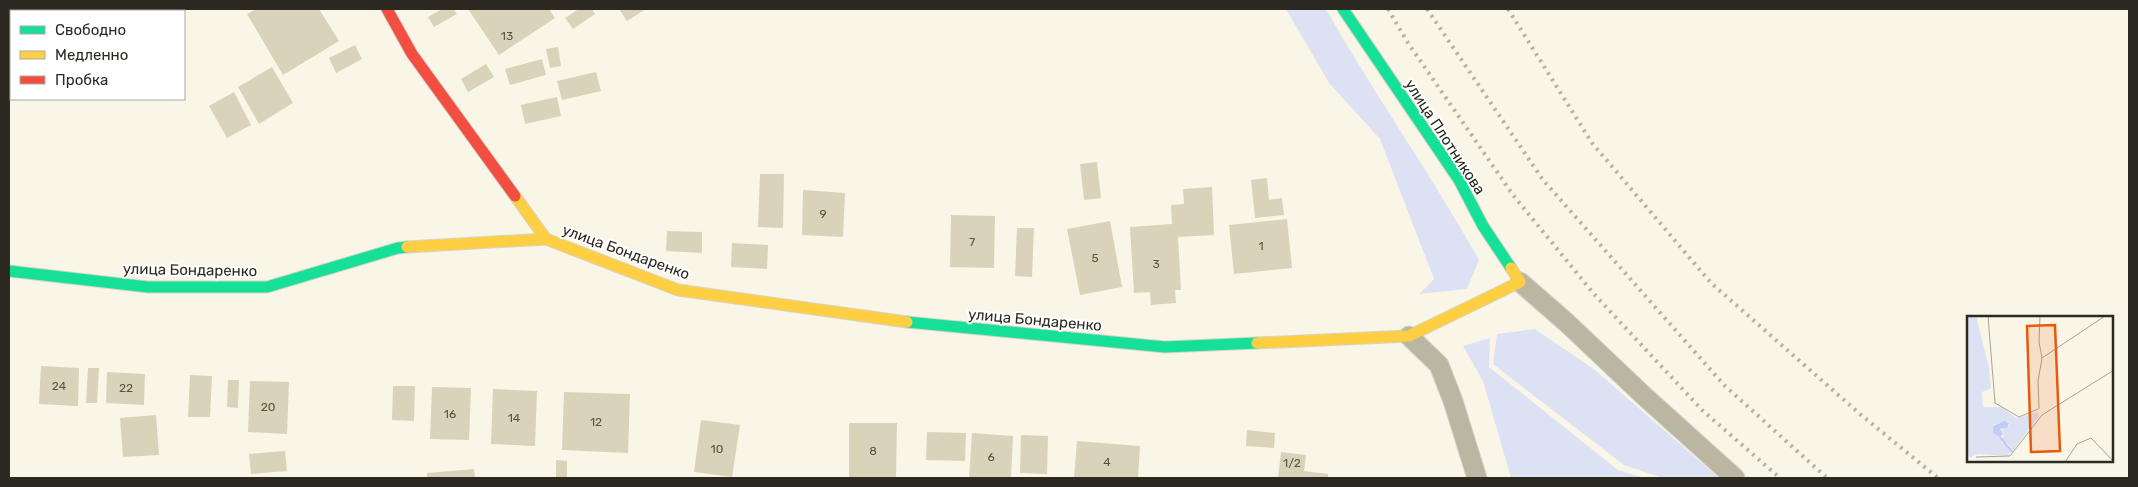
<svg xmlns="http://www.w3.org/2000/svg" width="2138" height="487" font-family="Rubik,sans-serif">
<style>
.green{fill:#dce2f3}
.building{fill:#d9d3ba}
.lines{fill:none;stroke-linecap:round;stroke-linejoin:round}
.lane-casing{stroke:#d6d4ca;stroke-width:21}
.fast-casing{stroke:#d6d4ca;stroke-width:13}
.slow-casing{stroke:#d6d4ca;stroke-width:13}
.jam-casing{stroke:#d6d4ca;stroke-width:13}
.lane{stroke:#bbb6a2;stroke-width:19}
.fast{stroke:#16e098;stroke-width:11}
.slow{stroke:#ffcf43;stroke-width:11}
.jam{stroke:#f24e42;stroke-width:11}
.rail{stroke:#b6b2a4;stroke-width:4;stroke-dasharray:2.5 5;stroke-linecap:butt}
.labels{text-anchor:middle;stroke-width:4;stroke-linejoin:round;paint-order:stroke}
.number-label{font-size:12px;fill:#565446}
.street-label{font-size:15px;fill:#2b2920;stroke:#fff}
.inset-river{fill:none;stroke:#c0cdf7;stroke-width:2.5}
.inset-road{fill:none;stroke:#a7a498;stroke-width:1}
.view{fill:#e8590c;fill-opacity:0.15;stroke:#e8590c;stroke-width:2.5}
.inset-edge{fill:none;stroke:#2b2920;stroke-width:2.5}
</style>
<rect width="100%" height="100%" fill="#f9f6e8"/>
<path class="green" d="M1286,9H1326C1374,94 1431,174 1479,260L1467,289L1419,294L1434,279L1380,139L1329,83Z
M1535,329L1595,370L1719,478H1663L1624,465L1493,364L1497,334Z
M1490,338L1489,367L1618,470L1644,478H1511L1483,381L1463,346Z"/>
<path class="building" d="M256,9H319L339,41L283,75L247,14Z
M442,9H453L457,14L434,27L428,17Z
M468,9H549L555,18L499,55Z
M579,9H592L595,14L573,29L565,18Z
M619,9H646L627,21Z
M355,45L362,59L336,73L329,58Z
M558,47L561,66L550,68L546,49Z
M542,59L546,75L510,85L505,69Z
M486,64L494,77L468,92L461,79Z
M272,67L293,103L259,124L238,87Z
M596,72L601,91L562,100L557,81Z
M234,92L251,125L227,138L209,106Z
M557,97L561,116L525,124L521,105Z
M1097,162L1101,198L1084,200L1080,164Z
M760,174H784L783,228L758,227Z
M1267,178L1269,200L1282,198L1284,215L1255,218L1251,180Z
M1212,187L1214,235L1178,237L1181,290H1175L1176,303L1151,305L1150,292L1134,293L1130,227L1172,224L1171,205L1184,204L1183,189Z
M803,190L845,193L843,237L802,235Z
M951,215L995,216L994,268L950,267Z
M1287,219L1292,268L1234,274L1229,225Z
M1110,221L1122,287L1080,295L1067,229Z
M1017,228H1034L1032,277L1015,276Z
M667,231L702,232V253L666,251Z
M732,243L768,245L767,269L731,267Z
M41,366L79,368L78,406L39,404Z
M88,368H99L97,403H86Z
M107,372L145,374L144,405L106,403Z
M190,375L212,376L210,417H188Z
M228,380H239L238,408L227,407Z
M250,381L289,382L287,434L248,432Z
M393,386H415L414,421L392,420Z
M432,387L471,388L469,440L430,439Z
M493,389L537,391L535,446L491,444Z
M564,392L630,394L628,453L562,450Z
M156,415L159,455L123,457L120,418Z
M701,420L740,425L732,477L694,472Z
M849,423H897L896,478H849Z
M1247,430L1275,433L1274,448L1246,446Z
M927,432L966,433L965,461L926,460Z
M972,433L1013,436L1011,478H969Z
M1021,435L1048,436L1047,474L1020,473Z
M1077,441L1140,446L1138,478H1074Z
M285,451L287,471L251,474L249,454Z
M1281,452L1306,455L1304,471L1328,474V478H1278Z
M556,460L567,461V478H556Z
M474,469L475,478H427V473Z"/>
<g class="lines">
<g class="lane-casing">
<path id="lane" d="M1520,282L1567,323L1643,395L1735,478
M1409,336L1439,365L1453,401L1477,478"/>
</g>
<g class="fast-casing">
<path id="fast" d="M1343,9L1459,180L1483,226L1511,268
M9,271L148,287H267L398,248L407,247
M907,322L1165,347L1257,343"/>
</g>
<g class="slow-casing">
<path id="slow" d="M515,196L546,239L678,290L907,322
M407,247L546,239
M1257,343L1409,336L1520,282L1511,268"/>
</g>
<g class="jam-casing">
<path id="jam" d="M387,9L412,54L515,196"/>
</g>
<use href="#lane" class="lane"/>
<use href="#fast" class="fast"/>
<use href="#slow" class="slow"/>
<use href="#jam" class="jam"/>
<path class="rail" d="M1388,9L1408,43L1513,195L1594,294L1702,410L1780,478
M1427,9L1543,180L1724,385L1827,478
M1508,9L1592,143L1711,283L1860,414L1938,478"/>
</g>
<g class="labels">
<g class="number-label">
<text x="507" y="40">13</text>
<text x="823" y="218">9</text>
<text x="972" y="246">7</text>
<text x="1261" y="250">1</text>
<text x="1095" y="262">5</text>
<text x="1156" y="268">3</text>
<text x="59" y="390">24</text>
<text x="126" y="392">22</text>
<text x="268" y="411">20</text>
<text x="450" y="418">16</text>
<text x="514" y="422">14</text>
<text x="596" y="426">12</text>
<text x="717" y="453">10</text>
<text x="873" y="455">8</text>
<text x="991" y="461">6</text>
<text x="1107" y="466">4</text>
<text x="1292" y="467">1/2</text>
</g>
<g class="street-label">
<text transform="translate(1445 137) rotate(57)" y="5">улица Плотникова</text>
<text transform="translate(626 252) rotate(20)" y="5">улица Бондаренко</text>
<text transform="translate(190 270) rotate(1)" y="5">улица Бондаренко</text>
<text transform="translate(1035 320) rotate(5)" y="5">улица Бондаренко</text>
</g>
</g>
<g transform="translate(1967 316)">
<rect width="146" height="146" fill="#f9f6e8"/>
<path d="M0,0H9L22,51L24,72L15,76L16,91H35L49,102L71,96L72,100L45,136L44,131L39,126L35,125L37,117L32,116L42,110L41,105L26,109V116L33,120L35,127L44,132L41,140L12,138L0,142Z" fill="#dce2f3"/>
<path d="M38,105L42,107L40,112L33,113L36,118L33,121L26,117V110Z" fill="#c0cdf7"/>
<path class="inset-river" d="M33,121L45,136"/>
<path class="inset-road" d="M21,0L28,87L52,101L71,93M73,0L72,26L75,42M72,93L71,65L75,42L138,0M9,141L43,140L75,99L147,54M98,146L110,128L124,122L147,146"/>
<path class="view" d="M88,9L93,135L64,136L60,10Z"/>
<rect width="146" height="146" class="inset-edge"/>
</g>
<rect width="2138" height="487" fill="none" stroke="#2b2920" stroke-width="20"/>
<rect x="10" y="10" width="175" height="90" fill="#ffffff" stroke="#aaa9a6"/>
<rect x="20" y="26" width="25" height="8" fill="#16e098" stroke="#aaa9a6"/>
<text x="55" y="35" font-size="15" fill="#2b2920">Свободно</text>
<rect x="20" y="51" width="25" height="8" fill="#ffcf43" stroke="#aaa9a6"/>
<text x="55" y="60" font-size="15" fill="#2b2920">Медленно</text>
<rect x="20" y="76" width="25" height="8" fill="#f24e42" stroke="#aaa9a6"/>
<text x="55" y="85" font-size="15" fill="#2b2920">Пробка</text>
</svg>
